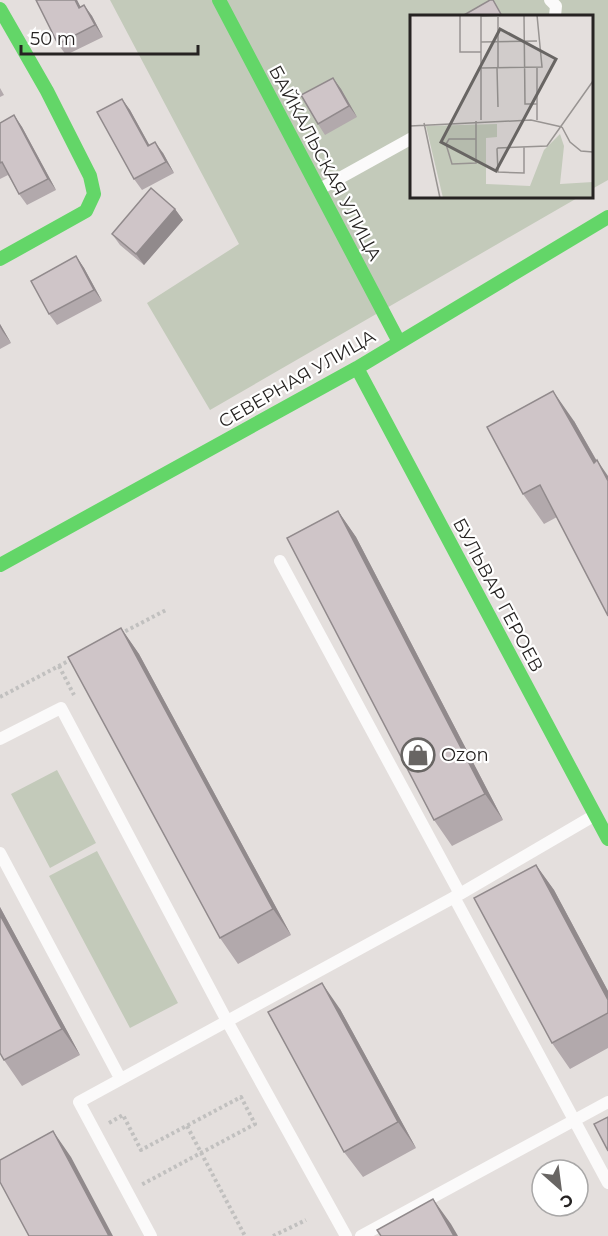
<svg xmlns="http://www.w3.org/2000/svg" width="608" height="1236" font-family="Montserrat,sans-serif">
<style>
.green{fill:#c3caba}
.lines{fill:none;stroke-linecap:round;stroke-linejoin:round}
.path{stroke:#c1c0bf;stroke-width:4;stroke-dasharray:3 3;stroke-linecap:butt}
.lane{stroke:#fbfafa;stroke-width:12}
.fast{stroke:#63d668;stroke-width:14}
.wall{fill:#b2a9ac}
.shaded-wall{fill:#918a8c}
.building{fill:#cfc5c8;stroke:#918a8c;stroke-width:1.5}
.labels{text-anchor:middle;stroke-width:4.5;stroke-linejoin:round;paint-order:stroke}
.street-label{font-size:18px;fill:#262322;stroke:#fff}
.poi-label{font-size:18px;fill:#262322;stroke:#fff;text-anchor:start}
.inset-road{fill:none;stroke:#989492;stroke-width:1.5}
.view{fill:#686563;fill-opacity:0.15;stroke:#686563;stroke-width:3}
.inset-edge{fill:none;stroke:#262322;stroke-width:3}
</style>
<rect width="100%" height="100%" fill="#e4dfdd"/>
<path class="green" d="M110,0H608V180L592,189V16H412V196L579,197L210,410L147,303L239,244Z
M57,770L96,843L50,868L11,794Z
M97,851L178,1003L130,1028L49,876Z"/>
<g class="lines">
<path class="path" d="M120,634L166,610
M59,666L74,695
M0,697L74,658
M109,1123L123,1115L141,1150L241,1097L255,1124L141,1185
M187,1126L245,1236
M273,1236L306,1220"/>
<path class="lane" d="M550,0L556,6L555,16
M320,189L412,138
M280,561L460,894
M0,739L61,708L227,1021L346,1236
M0,853L120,1078
M454,897L608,1183
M151,1236L79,1102L460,894L595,815
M361,1236L608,1102"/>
<path class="fast" d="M219,0L399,342
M0,9L47,91L90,176L94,194L86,211L0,259
M357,368L608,839
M0,565L357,368L608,217"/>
</g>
<path class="wall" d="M36,0H77L80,7L84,5L92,16L103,37L66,55L58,44Z
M333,78L341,89L357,117L325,135L318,124Z
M0,88L4,95L0,97Z
M122,99L130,110L149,145L163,153L174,173L142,190L134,179Z
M14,115L22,127L56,190L27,205L19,194L8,175L0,179V123Z
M175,209L183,220L144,265L120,245L112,234Z
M76,256L84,268L102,301L57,325L49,314Z
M0,324L11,343L0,349Z
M574,421L597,461L557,517L544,524L523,494Z
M338,511L356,537L503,820L452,846L434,820Z
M121,628L139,654L291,935L238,964L220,938Z
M536,865L554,890L608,991V1048L570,1069L552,1043Z
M0,907L80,1055L22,1086L4,1060Z
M340,1009L416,1148L363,1177L344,1152Z"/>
<path class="shaded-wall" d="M75,0H77L87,19L79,8Z
M84,5L92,16L103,37L95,25Z
M333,78L341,89L357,117L349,106Z
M122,99L130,110L156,157L148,146Z
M14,115L22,127L56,190L48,179Z
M155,142L163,153L174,173L166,162Z
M175,209L183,220L144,265L136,254Z
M76,256L84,268L102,301L94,290Z
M0,324L11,343L3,332L0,327Z
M553,391L574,421L608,481L594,463Z
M597,460L608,476V481Z
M338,511L356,537L503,820L485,794Z
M121,628L139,654L291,935L273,909Z
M536,865L554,890L608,991V1000Z
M0,907L80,1055L62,1029L0,915Z
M322,983L340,1009L416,1148L398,1122Z
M53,1131L71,1157L113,1236H109Z
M433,1199L451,1224L458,1236H454Z"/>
<path class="building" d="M36,0H75L79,8L84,5L95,25L58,44Z
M490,0H493L502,16H465L464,15Z
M333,78L349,106L318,124L301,95Z
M122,99L148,146L155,142L166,162L134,179L97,112Z
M14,115L48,179L19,194L2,162L0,163V123Z
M151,188L175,209L136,254L112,234Z
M76,256L94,290L49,314L31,281Z
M553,391L594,463L597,460L608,481V616L540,485L523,494L487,427Z
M338,511L485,794L434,820L287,538Z
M121,628L273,909L220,938L68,657Z
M536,865L608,1000V1013L552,1043L474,898Z
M0,915L62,1029L4,1060L0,1053Z
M322,983L398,1122L344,1152L268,1012Z
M608,1117V1151L594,1124Z
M53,1131L109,1236H29L0,1182V1160Z
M433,1199L454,1236H381L377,1230Z"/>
<defs>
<g id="shop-ring" transform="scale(1.725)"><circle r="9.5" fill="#fff" stroke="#686563" stroke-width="1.5"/><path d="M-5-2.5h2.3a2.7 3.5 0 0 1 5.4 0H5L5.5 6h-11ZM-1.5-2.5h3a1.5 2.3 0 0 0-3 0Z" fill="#686563"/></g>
</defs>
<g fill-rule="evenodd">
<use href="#shop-ring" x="418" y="755"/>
</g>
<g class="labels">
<g class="street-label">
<text transform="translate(325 163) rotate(62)" y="6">БАЙКАЛЬСКАЯ УЛИЦА</text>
<text transform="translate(297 379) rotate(-30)" y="6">СЕВЕРНАЯ УЛИЦА</text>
<text transform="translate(498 595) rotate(62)" y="6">БУЛЬВАР ГЕРОЕВ</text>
</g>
<g class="poi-label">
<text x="441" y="761">Ozon</text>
</g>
</g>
<g transform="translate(410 15)">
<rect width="183" height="183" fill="#e4dfdd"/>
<path d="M87,109V122L76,123V169L120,171L134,135L150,119L154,131L150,169L183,167V183H33L16,111Z" fill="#c3caba"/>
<path class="inset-road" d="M50,0V37H71M114,0L115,89H127M88,2V53M71,27L127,26M71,53L132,52L127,0M87,53L88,92M71,105V1L99,0M127,105V52M14,108L30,183M0,111L121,105L152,112M152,112L160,127L171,136L183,137M66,124H39L36,129L42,149L66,148V106M114,132V158L88,157L87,134L88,133L137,131L183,66"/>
<path class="view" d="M90,14L146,44L86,156L31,127Z"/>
<rect width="183" height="183" class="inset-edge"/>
</g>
<g transform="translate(560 1188) rotate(152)"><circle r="28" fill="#ffffff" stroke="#a8a7a7" stroke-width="1.5"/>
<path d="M0-4.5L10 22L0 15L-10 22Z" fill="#686563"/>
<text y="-9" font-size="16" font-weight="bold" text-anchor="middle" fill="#262322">С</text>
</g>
<path d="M21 45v9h177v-9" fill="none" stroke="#262322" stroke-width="3"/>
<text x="30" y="45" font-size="18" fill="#262322" stroke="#ffffff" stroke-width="4.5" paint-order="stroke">50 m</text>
</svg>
